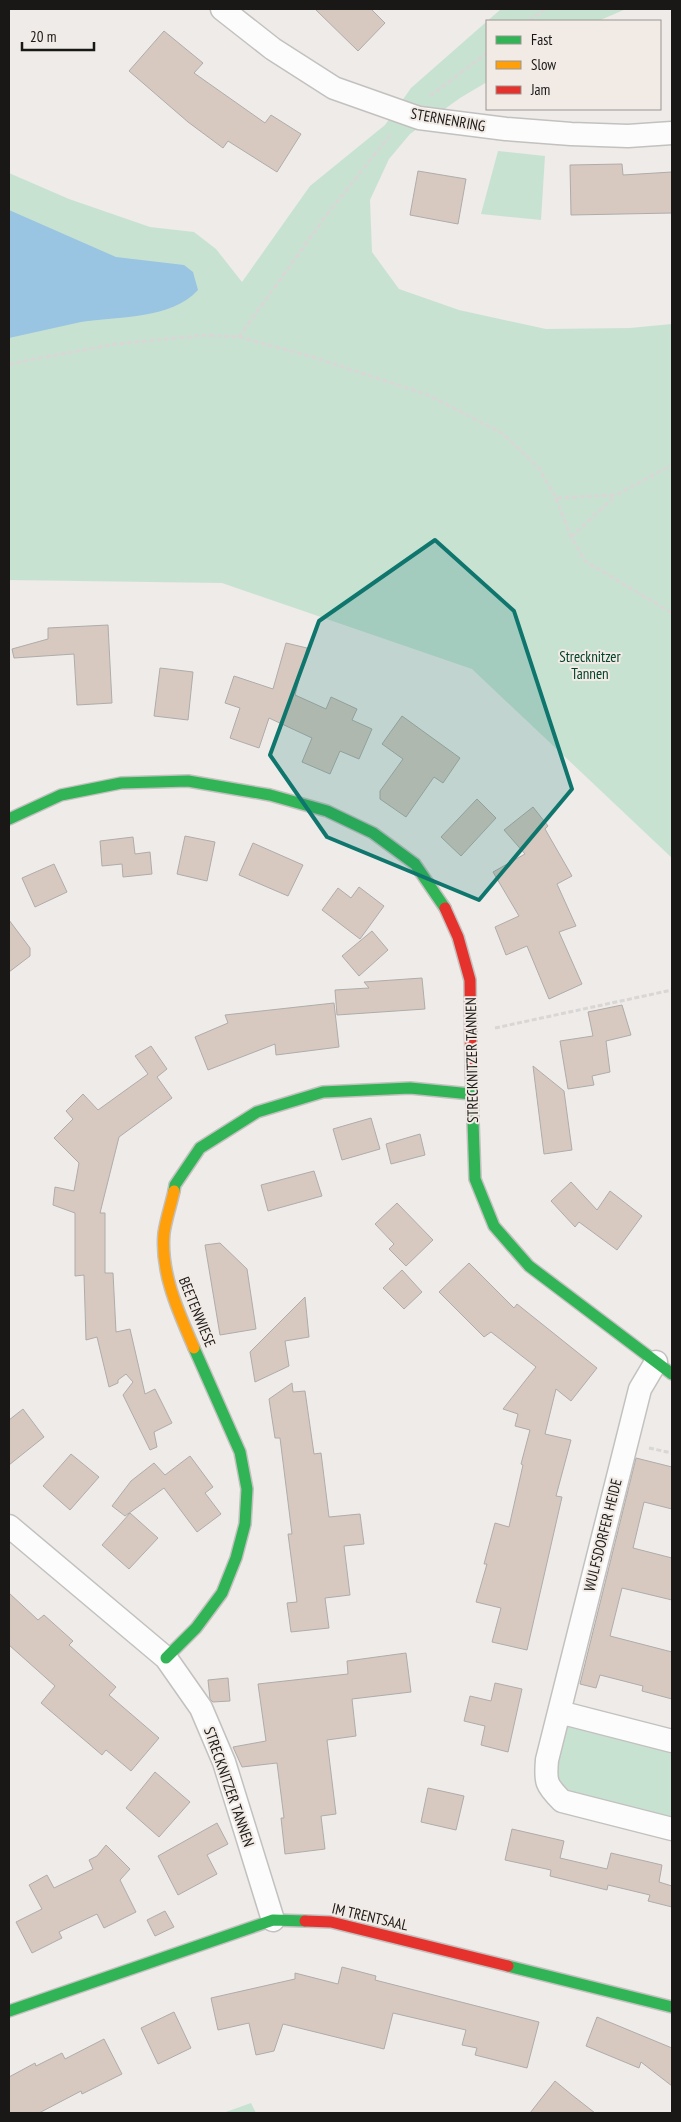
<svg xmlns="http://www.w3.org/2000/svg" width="681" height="2122" font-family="'PT Sans Narrow',sans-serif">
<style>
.green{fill:#c8e2d2}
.water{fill:#99c5e2}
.building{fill:#d7c9c0;stroke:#aeacaa}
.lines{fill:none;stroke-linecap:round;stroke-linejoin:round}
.street-casing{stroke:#c3c1bf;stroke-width:25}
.fast-casing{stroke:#c3c1bf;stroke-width:14}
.slow-casing{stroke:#c3c1bf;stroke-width:14}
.jam-casing{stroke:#c3c1bf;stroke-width:14}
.path{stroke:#d8d7d5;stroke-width:3;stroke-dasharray:5 2.5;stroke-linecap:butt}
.street{stroke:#fcfcfc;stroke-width:22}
.fast{stroke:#30b455;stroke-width:11}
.slow{stroke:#ff9f0a;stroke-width:11}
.jam{stroke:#e5322d;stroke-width:11}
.marked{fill:#0f766e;fill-opacity:0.2;stroke:#0f766e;stroke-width:4;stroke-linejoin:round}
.labels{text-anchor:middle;stroke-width:4;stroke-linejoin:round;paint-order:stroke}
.street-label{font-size:15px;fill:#1a1816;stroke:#f1eae5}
.park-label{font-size:15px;fill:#02432b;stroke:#f1eae5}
</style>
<rect width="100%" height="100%" fill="#eeebe8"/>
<path class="green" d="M501,9H626L598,21H487V82L460,98L410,134L389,159L370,200L372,252L399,289L459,310L546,329L630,328L672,324V858L472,669L222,583L9,580V173L69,199L150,227L194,232L216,249L242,282L310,186L385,125L411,88Z
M498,151L545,156L541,220L481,214Z
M559,1712L672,1741V1829L562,1801L546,1775Z
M251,2103L256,2113H223Z"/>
<path class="water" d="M9,210L116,257L184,265L193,272L198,290C171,320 117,316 81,322C57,327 33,333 9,338Z"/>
<path class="building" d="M315,9H371L385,23L358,51Z
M164,31L203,63L194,73L265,123L271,115L301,134L277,172L228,141L223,148L188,122L129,71Z
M622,164L623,175L672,172V213L571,215L570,165Z
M418,171L466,179L458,224L410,215Z
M108,625L112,703L77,705L74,654L14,658L12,649L48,639V628Z
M286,643L307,648L295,695L326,709L331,697L357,709L352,720L372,729L359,759L340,751L330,774L302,762L312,738L269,718L259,748L230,738L240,708L225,703L234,676L273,689Z
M160,668L193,672L188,720L154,716Z
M402,716L460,758L443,783L434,777L406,817L380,799V791L403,759L382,744Z
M477,799L496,818L461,856L441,837Z
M533,807L548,826L545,829L572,876L557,884L576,926L559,932L582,984L549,999L527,946L506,955L495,927L519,916L493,872L525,854L504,830Z
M185,836L215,842L207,881L177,874Z
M133,837L135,854L150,852L152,874L123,877L122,864L102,866L100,841Z
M253,843L303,865L288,896L239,875Z
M54,864L67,892L35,907L22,878Z
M359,887L384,906L360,939L322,910L338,888L351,898Z
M9,920L30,948V956L9,972Z
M372,931L388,950L359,976L342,956Z
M422,978L425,1009L337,1015L335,990L369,988L364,982Z
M334,1003L339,1047L276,1055L275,1044L208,1070L195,1037L228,1023L225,1015Z
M622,1005L631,1035L606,1041L610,1072L592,1076L594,1085L568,1089L560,1041L593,1036L588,1012Z
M151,1046L167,1069L157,1077L172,1098L119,1137L100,1213H105V1273H113L116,1332L130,1329L145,1394L155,1389L172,1423L154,1432L157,1447L150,1450L123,1395L133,1382L126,1374L118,1380V1383L109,1387L97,1337L86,1340L84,1275L75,1276V1213L53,1205L55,1187L74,1191L79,1163L54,1138L73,1119L66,1111L83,1094L98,1110L148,1074L135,1056Z
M533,1066L564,1091L572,1150L544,1154Z
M371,1118L380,1149L342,1160L333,1129Z
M420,1134L425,1155L391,1164L386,1144Z
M314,1171L322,1196L268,1211L261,1185Z
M571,1182L597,1210L610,1191L642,1216L617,1250L579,1222L575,1227L551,1201Z
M397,1203L433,1240L406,1266L389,1249L394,1244L375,1224Z
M220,1243L247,1269L256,1329L220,1335L205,1245Z
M469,1263L514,1308L517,1304L597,1368L571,1401L556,1389L545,1434L571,1440L556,1496L562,1497L527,1650L492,1642L501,1608L476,1602L487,1564H484L495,1523L509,1527L523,1465L521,1464L530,1430L515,1426L518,1414L503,1409L536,1367L491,1332L484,1337L439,1292Z
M402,1270L422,1292L404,1309L383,1288Z
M305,1297L309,1337L285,1341L289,1366L255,1382L250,1352Z
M292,1383L293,1392L305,1391L314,1454L321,1453L329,1517L360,1514L364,1544L344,1546L350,1595L325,1598L329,1628L291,1632L287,1603L297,1602L288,1534H292L280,1438H275L269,1399Z
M23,1409L44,1437L9,1465V1420Z
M71,1454L99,1477L70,1510L43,1486Z
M190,1456L213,1487L205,1493L221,1514L197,1532L164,1488L125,1516L112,1506L131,1481L154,1463L165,1475Z
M636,1458L672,1467V1509L644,1502L633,1548L672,1558V1600L622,1588L610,1636L672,1652V1699L642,1691L643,1686L600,1675L596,1688L580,1684Z
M130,1513L158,1538L129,1569L102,1545Z
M9,1593L38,1620L44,1615L73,1641L69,1645L116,1687L109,1695L159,1738L131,1771L106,1750L102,1755L41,1703L55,1686L9,1645Z
M406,1653L411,1692L352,1699L356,1736L327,1740L336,1814L321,1816L325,1849L285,1854L281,1818H284L277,1763L242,1767L233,1747L266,1741L258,1684L348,1674L347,1661Z
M228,1678L230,1701L213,1702L210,1699L208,1680Z
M495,1683L522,1689L508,1752L481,1745L485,1726L464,1721L470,1696L491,1701Z
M155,1772L190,1802L159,1837L126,1808Z
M428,1788L464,1796L456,1830L421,1822Z
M217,1823L228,1844L207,1855L217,1874L178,1895L158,1856Z
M512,1829L564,1841L560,1858L607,1869L611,1853L662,1865L659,1882L672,1886V1907L648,1901L650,1895L608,1885L607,1890L550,1876L551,1870L505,1860Z
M106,1845L130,1869L120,1880L136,1912L104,1928L97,1914L59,1932L62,1938L32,1953L16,1922L42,1909L29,1885L47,1875L54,1888L93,1869L89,1860L97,1856Z
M165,1911L174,1927L155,1936L147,1920Z
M342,1967L376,1976L375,1980L539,2022L527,2068L475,2055L477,2048L462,2045L466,2030L393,2013L384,2049L283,2024L274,2051L256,2055L249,2023L218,2030L211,1998L295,1979V1973L338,1984Z
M174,2012L191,2048L158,2064L141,2028Z
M597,2017L672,2048V2086L641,2062L639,2068L586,2046Z
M104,2039L122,2074L82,2094L81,2091L39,2113H9V2077L35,2063L36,2066L62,2053L65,2059Z
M555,2081L572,2095L595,2113H530Z"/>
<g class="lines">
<g class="street-casing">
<path id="street" d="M222,9L273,49L334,88L419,118L506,129L571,134L628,136L672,133
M656,1362L640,1389L547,1760C545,1782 546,1785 562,1801L672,1829
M9,1526L166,1658L201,1708L224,1762L273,1920
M559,1712L672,1741"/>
</g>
<g class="fast-casing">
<path id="fast" d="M9,819L61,795L121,783L188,781L270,795L327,811L373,833L415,864L445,908
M471,1064L475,1179L494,1226L529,1266L672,1374
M174,1191L175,1185L200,1148L257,1112L323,1092L410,1088L471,1094
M166,1658L196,1628L222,1593L236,1558L245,1524L247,1489L240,1452L194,1348
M508,1966L672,2007
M9,2011L273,1920L305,1921"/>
</g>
<g class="slow-casing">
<path id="slow" d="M174,1191C171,1205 166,1219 164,1233C160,1273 179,1313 194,1348"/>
</g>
<g class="jam-casing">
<path id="jam" d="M445,908L458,937L470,980L471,1064
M305,1921L331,1922L508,1966"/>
</g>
<path class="path" d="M529,21L545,9
M430,96L487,53
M239,337L325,217L391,134
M9,365L24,361L116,344L206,335L239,337L313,357L428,395L502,433L539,468L556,498L616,495L672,465
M556,498L571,537L585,561L672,613
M571,537L615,496
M495,1028L672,990
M649,1448L672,1453"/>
<use href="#street" class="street"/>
<use href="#fast" class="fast"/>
<use href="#slow" class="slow"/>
<use href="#jam" class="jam"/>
</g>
<path class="marked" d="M435,540L514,611L572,789L479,900L327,837L270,755L319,621Z"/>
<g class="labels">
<g class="street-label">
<text transform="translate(448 120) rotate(10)" y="5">STERNENRING</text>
<text transform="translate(472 1060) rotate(-91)" y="5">STRECKNITZER TANNEN</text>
<text transform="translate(197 1312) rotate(68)" y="5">BEETENWIESE</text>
<text transform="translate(603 1535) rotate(-76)" y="5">WULFSDORFER HEIDE</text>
<text transform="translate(229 1787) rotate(71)" y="5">STRECKNITZER TANNEN</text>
<text transform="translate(370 1917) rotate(13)" y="5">IM TRENTSAAL</text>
</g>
<g class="park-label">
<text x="590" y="662">Strecknitzer<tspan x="590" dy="17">Tannen</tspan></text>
</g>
</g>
<rect width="681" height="2122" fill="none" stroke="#1a1816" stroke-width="20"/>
<rect x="486" y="20" width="175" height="90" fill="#f1eae5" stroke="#9b9692"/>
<rect x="496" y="36" width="25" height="8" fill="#30b455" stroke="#9b9692"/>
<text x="531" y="45" font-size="15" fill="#1a1816">Fast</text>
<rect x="496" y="61" width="25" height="8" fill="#ff9f0a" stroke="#9b9692"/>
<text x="531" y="70" font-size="15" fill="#1a1816">Slow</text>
<rect x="496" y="86" width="25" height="8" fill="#e5322d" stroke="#9b9692"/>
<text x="531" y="95" font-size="15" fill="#1a1816">Jam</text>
<path d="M22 42v8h72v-8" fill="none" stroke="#1a1816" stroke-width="2.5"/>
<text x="30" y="42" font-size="15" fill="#1a1816" stroke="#f1eae5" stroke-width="4" paint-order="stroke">20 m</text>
</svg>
